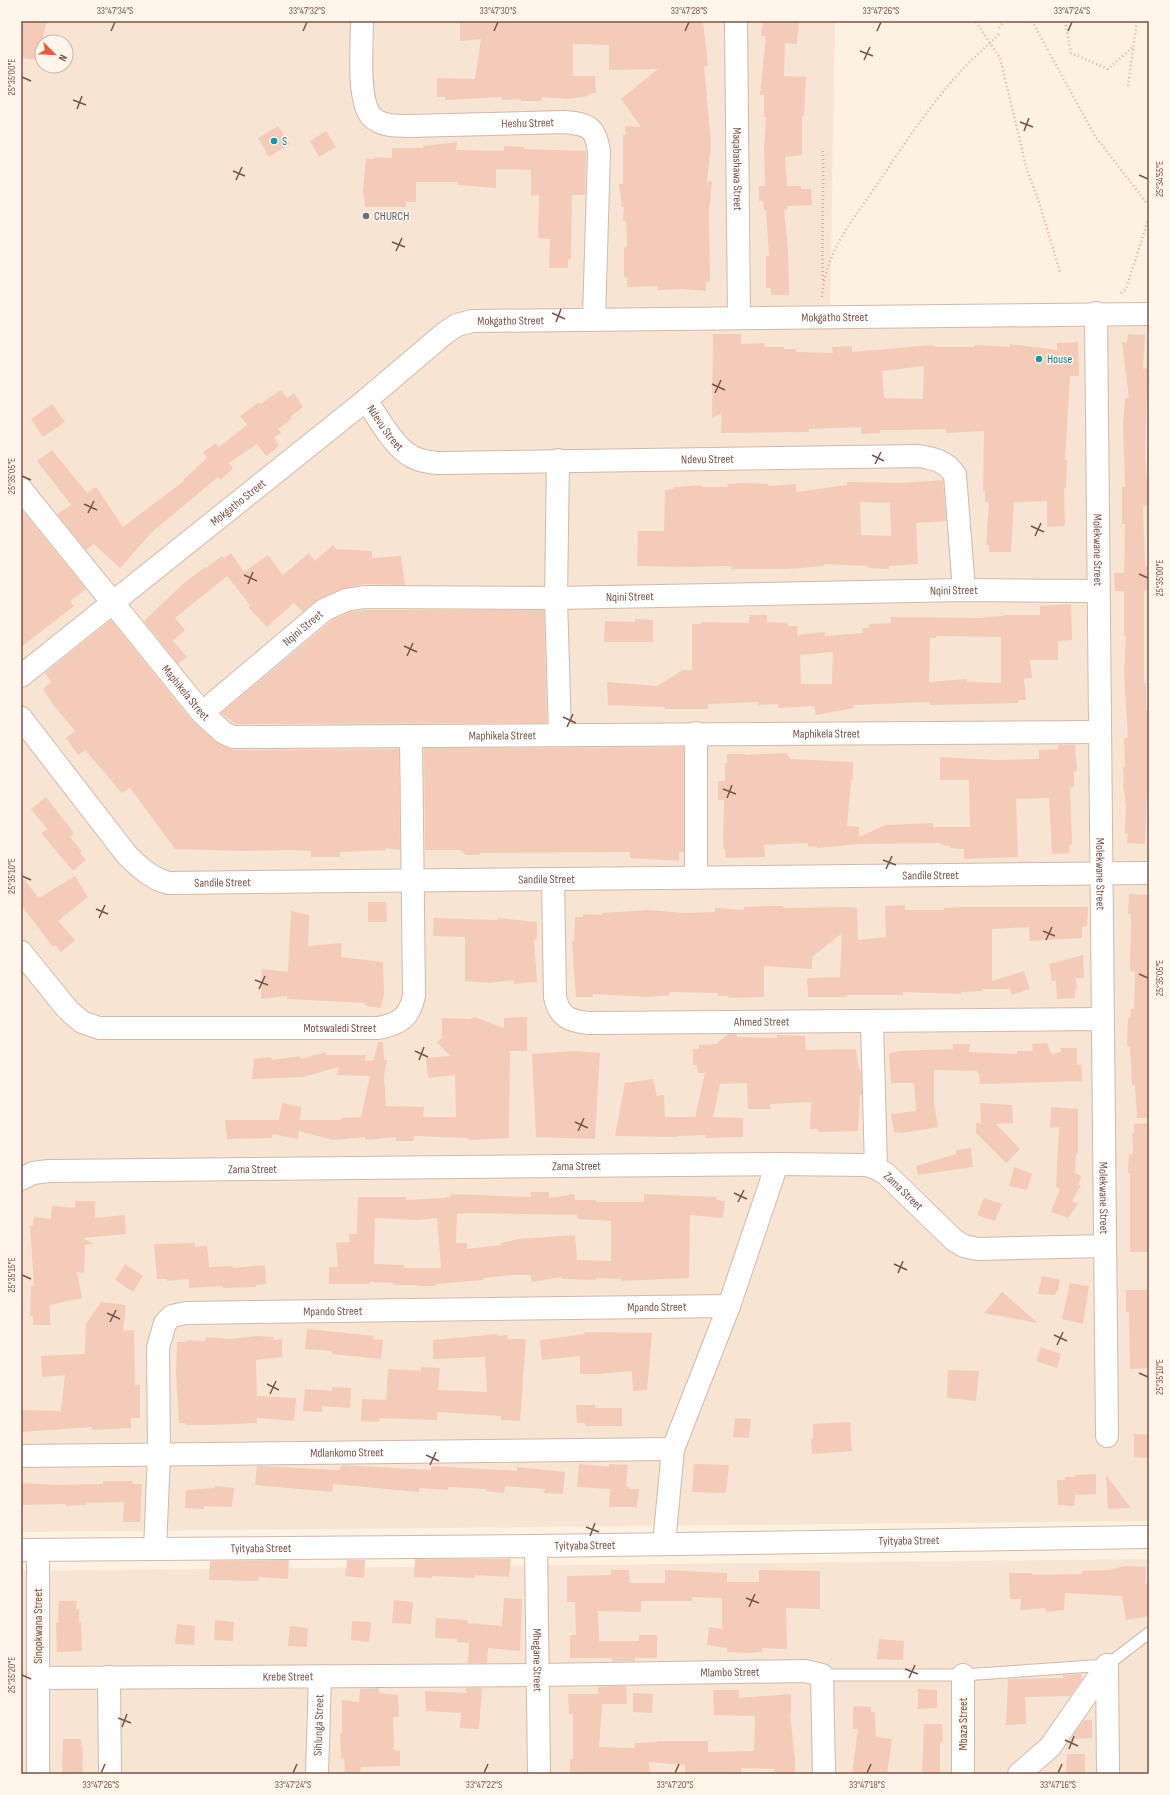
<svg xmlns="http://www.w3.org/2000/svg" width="1170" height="1795" font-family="'Sofia Sans Condensed',sans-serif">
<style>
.residential{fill:#f8e4d3;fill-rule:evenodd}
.building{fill:#f4cbb8;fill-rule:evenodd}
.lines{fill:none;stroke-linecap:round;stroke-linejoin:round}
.service-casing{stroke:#d1b9ab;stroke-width:13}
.minor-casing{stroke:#d1b9ab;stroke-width:24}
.path{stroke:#d9ae9b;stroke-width:2.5;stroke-dasharray:1 3;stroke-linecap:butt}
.service{stroke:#fff;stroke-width:11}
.minor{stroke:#fff;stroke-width:22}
.ticks{fill:none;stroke:#775447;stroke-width:1.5}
.culture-dot{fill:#0f9aa8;stroke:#fff5ea;stroke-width:1.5}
.worship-dot{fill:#6b7280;stroke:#fff5ea;stroke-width:1.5}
.labels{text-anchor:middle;stroke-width:3;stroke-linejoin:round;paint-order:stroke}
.street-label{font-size:12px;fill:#775447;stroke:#fff5ea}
.culture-label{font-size:12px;fill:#0d838f;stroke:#fff5ea;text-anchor:start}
.worship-label{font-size:12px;fill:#5b616d;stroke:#fff5ea;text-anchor:start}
.neatline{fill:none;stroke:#775447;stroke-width:1.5}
.ticks-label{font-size:10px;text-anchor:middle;fill:#775447}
</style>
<rect width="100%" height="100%" fill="#fdf1e2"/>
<path class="residential" d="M21,21H835L830,316L1149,314V1521L21,1532ZM42,42H66V66H42Z
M1149,1559V1774H21V1571Z"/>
<path class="building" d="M21,21H47L37,60L21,58Z
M460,21H703L708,66H704L711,144L707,182L712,181L709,212L710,282H706V291L682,289L658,290V286L627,287V278L624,277V248L627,247L626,221H623L624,207H622L619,184H623V135H626L625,126L641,127L621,99L658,69L609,70V45L573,44V76H595L596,93L588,94V96L569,99L542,97V101H521V99L502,100V97L445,100V97H437V78L475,79L481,39L460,41Z
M763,21H799L797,44L785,43L784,76L806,77L804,116H802V155L785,157L787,186H801V189H811L812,205L787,206V210H784L788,249L789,295H771V288H766V256H769L766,210H764L763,201H759V186H765L764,146L766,117H764V95H760L766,36H761Z
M278,126L290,144L269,157L258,138Z
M326,131L336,147L319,157L310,141Z
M457,142L456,150L504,151V146L524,147V149L586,151L585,195H572L571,259H568V268H549L550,239L538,238L539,195H531V170L496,169V188L458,185V182H416V202H406V207H365L363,190L366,159H374V157L392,158V148H423V146Z
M713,334H741V344L764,343L765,347H784V349H796V352L833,353L832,347L852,346V352L933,345V347H974V345L1010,347V344L1057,350V343L1078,342L1079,376H1070L1065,460H1067L1066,488H1064L1065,526L1047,527V501L1014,502L1011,552H989V545H986L989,502H985V491H983L984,431L946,433V429L898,430H880V433L861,434V427L809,429V432L721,433L722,413L712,418ZM924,366L923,399L884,398L882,371Z
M1128,334L1145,335L1143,369L1148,368L1149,387L1147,388L1145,458L1147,480H1149V506H1143L1145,566H1149V590H1144V683H1146V711H1148L1149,736V791H1147L1145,844L1127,843L1128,834H1125L1126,805L1123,783H1124L1123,767H1125L1124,739L1128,737L1124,673L1126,636H1124V591H1115L1114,573H1124L1125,524H1122V487H1125L1123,425L1125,398H1129L1122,342L1127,343Z
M281,390L287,398L294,393L303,407L290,417L292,419L278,429L281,433L274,438L279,446L266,456L257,444L229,463L233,469L220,480L218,477L152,532L120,568L94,544L86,550L57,514L71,505L37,461L52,450L87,493L96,487L123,527L184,481L183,480L207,458L203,452L216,443L219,447L247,425L240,416L259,402L260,404Z
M52,404L65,422L43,437L31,419Z
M943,480L946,521L916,523L918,564L889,566V569L868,568V566L823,564L824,566L787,569H731V566H722L694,567L637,566L638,531H664L665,490L673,489L674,487L701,485L702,487H728L727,484L742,483L768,484V486L796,484V492L847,485V482L903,483ZM860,502L890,503L891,536L861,535Z
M21,509L86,589L70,601L74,606L21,647Z
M333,545L336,549L372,551V558L401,556L405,585L364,584L341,589L319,599L303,612L294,603L267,627L248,607L250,605L228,577H226L175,618L185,630L173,641L187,657L178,664L144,621L184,583L205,567L206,568L222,556L224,558L231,553L244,572L268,555L283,575L309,553L315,561Z
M1071,604L1072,640L1058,641V660H1030L1032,678L1024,679L1026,700H1018V703L930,705V702L903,703L854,705V708L816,715L814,706L778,708V704L758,705V702L708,704V709H665V707L608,705L607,682L657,686L683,670H692V624H701V622L749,623V615H767V622L787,623L789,626H798L797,635L825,632V636L863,633L862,628H869V624L891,623V617L985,618L984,617L1004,616V615H1040V606ZM936,636L1001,637V683L967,682V679L929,682L930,638H936ZM833,652L832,684H801L800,655Z
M365,610H544L547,723L236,724L221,713L331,621L350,612Z
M635,619L653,620V642H604L605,621L635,622Z
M111,620L192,721L219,744L233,750L399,749L400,850L386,848V850L340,852V857H311V851L289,850L242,851L175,849L130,788L122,793L85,750L78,755L66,738L75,731L54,706L43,689L51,682L45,673Z
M1058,745H1075L1077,771H1074V787H1070L1072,844L1069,845L1070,853L1052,854L1049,798L1016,799L1018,857L964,859V849L950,848V846L941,845V843L859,844L817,848V846L808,847V843L764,845L765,857L726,858L725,849H723L724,800H718V781H725V763H727V754H745V755L787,753L790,759L853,762V780H851L847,826L859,827V837L886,825L933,823V827H970L969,780H940V757L997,760L1039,759V750L1058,749Z
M684,747V852H679V861L630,858V852L480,853V855H466L460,850H425L424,748Z
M46,797L74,833L70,837L82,852L80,853L86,860L73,871L41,833L47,829L31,809Z
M21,876L39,898L75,876L88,897L58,921L75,940L61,952L55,945L53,947L21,905Z
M1129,894L1148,895L1149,1118H1137L1135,1085H1132L1130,1047L1127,1046L1128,1018H1130L1131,1009H1134L1135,971H1130L1131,914H1128Z
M368,902H386L387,922H368Z
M905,905V910H944V908L962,907H1088L1087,926L1082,927V938L1030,941L1029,927L992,929V981L1024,971L1030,989L1012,995L1010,989H982L983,991L961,992V994L903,992V995H846V997H808L807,978L840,977L842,933L812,957V969L764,966V997L729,998V996H719L717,993L670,992L669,995L649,997L593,994V997H576L572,941H574L575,917H583V914L602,915V913L650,910L683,913L715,912V908L744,910V907L772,906H783V908L848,907L857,908L858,940L886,937L885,906Z
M291,911L309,915L308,946L342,943L341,957L383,962L384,994L381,1008L366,1006L365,1003L287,999V996L261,999L262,969L288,972Z
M434,918L498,920V918L537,922V939L534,940L537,982L514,984L513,980L490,983L465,981V937L433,936Z
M1083,955L1084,978H1076L1077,990L1075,989V998L1057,999L1056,980L1052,981L1049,964Z
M474,1017L504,1028V1018L527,1017V1051H510L509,1138L469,1140L468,1138L414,1136V1141H396V1137L365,1140V1137L333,1140L299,1131L298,1139L273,1134L272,1138L227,1139L225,1120H279L282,1103L301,1107L300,1120H341V1118L361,1117L370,1076L337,1075L339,1067L303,1077L252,1079L254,1059L271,1057L272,1060L300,1056V1059L326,1052V1055H366L365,1061L374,1060L378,1042H383L384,1060H387L384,1076L386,1106L424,1107L423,1117H456L455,1075L428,1078L426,1058L450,1056L437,1042L442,1038V1018L470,1019Z
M728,1034H737V1037L777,1038V1035L805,1036L806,1050L856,1049L859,1070H861L862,1095H860L858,1131L818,1132V1129H810L811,1102L770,1104V1109H748L747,1083L720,1084L713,1117L743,1118V1137L706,1138V1135L678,1136L677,1137L615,1136L625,1083L653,1079L657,1096L664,1095L665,1117H695L705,1073H698L697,1065H693V1049H699V1045L716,1044Z
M1047,1043L1051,1054L1061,1052L1060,1048H1077V1065H1081L1082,1081L980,1084L979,1073L977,1074V1071L934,1070V1104L938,1127L903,1133L894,1132L891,1114L916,1111L914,1083H891L889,1054L898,1051L953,1049V1044H970L969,1052L1017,1054V1051H1033L1032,1044Z
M576,1051L600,1053L595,1139L536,1137L532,1054Z
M980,1103L1012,1105L1013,1123L996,1124L1020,1149L1006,1163L976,1133V1123H981Z
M1051,1107L1078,1109V1153L1076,1155L1075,1173L1081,1176L1078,1185H1081L1072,1201L1078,1204L1068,1218L1051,1212L1060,1189L1056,1187L1059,1127L1050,1128Z
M1149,1123V1252H1130V1173H1128L1129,1154H1133L1132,1133H1134V1124Z
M971,1148L973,1167L918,1175L916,1166L956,1154V1150Z
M1014,1167L1032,1174L1027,1190L1009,1186Z
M530,1192H549V1198L574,1194L575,1200H596V1202H644V1194L717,1197L716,1200L725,1201L723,1218L690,1215L689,1278L621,1281V1279L596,1278V1280L563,1279L562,1277L532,1282L531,1275H512L483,1278V1280L436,1284V1286H417V1285H394V1283L370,1282V1284H329V1267H338L336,1243L350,1242L349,1234H357L358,1197H406V1200L444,1198L451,1196V1194L531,1197ZM466,1213L577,1215L578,1219L611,1221V1261L577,1260L575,1235L519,1239L501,1243V1245L467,1249V1243H456L457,1214ZM375,1218L418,1220L437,1218L441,1268H404V1265L374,1264Z
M984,1198L1002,1204L995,1221L977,1215Z
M75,1201H95V1218L125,1215L126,1234L83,1238L94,1244L85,1245L84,1273L77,1272L82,1298L50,1305V1325H33V1316H30L31,1286H34L30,1226H33L34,1217L51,1219L52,1206L75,1208Z
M195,1243V1247L207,1246L209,1267L233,1266V1268L265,1265L266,1284L256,1285V1287L223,1288V1286L189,1288V1279L167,1281V1279H157L154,1244Z
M125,1264L143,1276L133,1292L115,1280Z
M1042,1276L1060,1280L1058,1290L1054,1295L1038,1294Z
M1070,1283L1089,1286L1083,1324L1062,1319Z
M1126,1290H1148L1149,1368L1130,1369L1129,1312H1126Z
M1002,1292L1038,1323L984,1313Z
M101,1302L126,1305L123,1331L134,1330L135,1385H140V1418H131V1428L92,1430V1427L21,1432V1410L61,1411L65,1375L42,1377L41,1356L85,1354L86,1324Z
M307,1329L374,1336L373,1339L383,1340L381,1359L332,1354V1351L305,1349Z
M585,1332L652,1333L647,1390L633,1391L632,1371L597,1374H580V1356L542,1360L540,1340L585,1334Z
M498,1334V1336L507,1335L508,1339H526L520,1421L501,1420V1416L437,1412V1420L380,1418L379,1422L361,1421L362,1399L386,1400L388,1369L421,1371V1367L440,1368L438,1390L487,1392L485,1357L433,1359V1340Z
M256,1336L274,1337L273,1340L282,1339V1357L256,1360L257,1396L296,1398L294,1421L257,1418V1423L211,1425H186V1423H179L176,1374L177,1342H187V1340L206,1341V1337L230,1339Z
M1041,1347L1061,1354L1057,1368L1036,1361Z
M948,1370L979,1371L976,1401L947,1398Z
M332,1387L351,1388L350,1408L322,1406V1412L303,1411L305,1389L332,1391Z
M576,1405H595V1408H622V1426H586L585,1423H577Z
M735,1418L751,1419L749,1438L733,1437Z
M850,1422L852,1451L812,1454L811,1438H813V1424Z
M1134,1434L1149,1435V1458L1134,1457Z
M579,1464L609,1467V1464L628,1465L626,1487H629V1489H639L637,1507H609L610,1489L577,1487Z
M694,1464L729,1465L726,1493L692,1492Z
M341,1465L431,1470V1466L517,1471V1467L565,1472L563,1494L544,1493L545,1489L505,1486L504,1493L486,1491V1489L448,1487V1490L419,1488V1492L333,1484L332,1492L255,1485L257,1466L340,1470Z
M1096,1474V1494L1075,1495L1074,1506L1058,1505L1057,1480H1065V1477H1075V1475Z
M1106,1475L1131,1508L1108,1509Z
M103,1481H132L133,1484H142L140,1522H123L124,1502L86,1503V1505L66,1506V1504L21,1505V1483L57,1485L103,1484Z
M215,1486L234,1488L232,1507L204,1506V1509L185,1508L186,1490L215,1488Z
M415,1559H511L509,1577L475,1575V1578L432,1576V1578L414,1577Z
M289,1560L288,1579L258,1577V1581L209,1580L210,1561Z
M347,1560H365L364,1578L345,1576Z
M1125,1566L1146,1567L1145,1585L1149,1581V1616L1126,1620L1122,1596L1065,1593L1064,1610L1046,1612L1045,1608L1020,1610L1021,1599H1010L1009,1573H1032V1575L1082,1574V1571L1109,1570Z
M611,1570H629L630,1583H665V1570L727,1573V1582H759V1570L820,1571V1609L786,1608L787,1649L762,1648V1652L747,1653L727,1652V1648L707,1645L709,1627L722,1629V1598L692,1597V1601H641V1612L598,1611L599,1641H639V1635H657V1658H635V1661H612V1658H570V1635H576L575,1602H567V1576L611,1575Z
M504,1598L522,1599L520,1651L488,1648L487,1663H468L469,1643L457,1642V1639L435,1638L436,1618L468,1620L467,1623L502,1626Z
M394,1600L413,1602L411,1624L392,1623Z
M59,1601H77L76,1609H79V1623L81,1622L82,1651L57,1652L56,1623H58Z
M215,1620L234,1622L233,1641L214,1640Z
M352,1621L371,1622L369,1642L351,1640Z
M177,1624L195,1626L194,1645L175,1644Z
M290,1626L308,1628L307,1647L288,1646Z
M879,1639L904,1641L903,1660L877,1659Z
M1082,1674V1679L1070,1696L1025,1697L1026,1724L1006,1725L1008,1679L1063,1678V1675Z
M611,1686H626L627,1704H602L599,1747L634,1748L635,1743L657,1742V1741H708V1752L754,1751L755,1716L714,1715L713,1690H739V1698L791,1694V1714H790L795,1759V1774H774L775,1769L741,1768L742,1774H685V1765L649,1762L650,1774H570V1759H573V1714H569L568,1694H598V1687Z
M379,1688V1693L398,1695L399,1717H393L394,1750L400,1751V1766L361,1767L360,1774H345L344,1758H341L340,1733H342V1700L359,1702L360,1689Z
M466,1688H482L479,1729L460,1728L461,1713L426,1711L425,1691L466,1693Z
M918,1689L937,1690V1708L918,1709Z
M633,1693L653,1694L652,1713L633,1712Z
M853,1706L871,1707V1712H875L876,1737L892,1739L887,1774H852L858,1729H853Z
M1084,1720H1092V1738L1073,1739V1735Z
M924,1724H942L943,1743H940V1774H922Z
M63,1739H81V1747H83L82,1774H62Z
M1067,1754H1085V1773H1066Z"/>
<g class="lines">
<g class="service-casing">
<path id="service" d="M822,1675H963L1107,1665L1149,1633"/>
</g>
<g class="minor-casing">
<g id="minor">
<path id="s1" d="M362,21C362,43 357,99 371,116C380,126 396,126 409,126L564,122C588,124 596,127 599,152L594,318"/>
<path id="s2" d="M736,21L739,318"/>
<path id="s3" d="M1096,313C1099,687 1101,1061 1107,1436"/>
<path id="s4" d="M366,400C377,416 394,447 411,456C419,461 429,462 438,463L919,456C935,459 946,461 955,475L964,590"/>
<path d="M558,460L556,598L560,734"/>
<path id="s5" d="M21,489L202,713L224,733L233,737L1100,732"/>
<path id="s6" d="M21,676L366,400L445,333L457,325L472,321L1149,314"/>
<path id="s7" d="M202,713L324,610L346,600L364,597L556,598L964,590L1098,591"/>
<path id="s8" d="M21,718L127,855C140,868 151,878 168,883L1149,873"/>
<path d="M696,878V733"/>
<path id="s9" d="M553,880L555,997C559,1017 569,1021 589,1023L1100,1019"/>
<path id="s10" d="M21,952L68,1010L82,1022L99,1028H378C400,1024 410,1017 414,995L411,736"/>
<path d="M872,1021L876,1168"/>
<path id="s11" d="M21,1179L33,1173L49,1171L777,1164L866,1165L876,1168L886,1174L954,1240L964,1246L977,1249L1104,1246"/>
<path id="s12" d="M21,1456L673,1449"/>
<path d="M664,1544L673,1449L729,1306L777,1164"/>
<path id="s13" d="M536,1546L539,1774"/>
<path id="s14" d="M155,1549L159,1454L158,1348L165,1323L172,1316L186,1313L729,1306"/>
<path id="s15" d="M21,1550L536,1546L1149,1537"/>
<path d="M38,1550V1774"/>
<path d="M1107,1665L1108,1774"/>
<path d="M963,1675V1774"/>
<path d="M109,1677L110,1774"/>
<path id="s16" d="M38,1678L538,1675L805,1671L822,1675L824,1774"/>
<path id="s17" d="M317,1774L320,1676"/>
<path d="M1019,1774L1050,1747L1107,1665"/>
</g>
</g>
<path class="path" d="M1032,21L1048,50
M1065,21L1071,53L1108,69L1134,46
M976,22L1000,58L1027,170L1039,202L1060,272
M999,28L1004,21
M1050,54L1095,136L1149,206
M1128,86L1137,21
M823,151C824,195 821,237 823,281
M1121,293L1126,289L1149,217
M822,297C826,252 849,225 874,189C901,149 928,107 961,71C973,58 987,46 1000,33"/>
<use href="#service" class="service"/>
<use href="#minor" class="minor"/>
</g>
<path class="ticks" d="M111,31L115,22M303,31L307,22M494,31L498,22M685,31L689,22M877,31L881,22M1068,31L1072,22M860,51L873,56M864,60L870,47M22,77L31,81M73,100L86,105M77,109L82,96M1020,122L1033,127M1024,131L1029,118M233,171L245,176M1139,175L1148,179M236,180L242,167M392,242L405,247M396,251L402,238M552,313L565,319M556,322L561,309M712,384L725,390M715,393L721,380M872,455L884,461M875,464L881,452M22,476L31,480M84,504L97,510M88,513L94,501M1031,526L1044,532M1035,536L1041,523M1139,574L1148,578M244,575L257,581M248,584L253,572M404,646L417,652M407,656L413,643M563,717L576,723M567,727L573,714M723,789L736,794M727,798L732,785M883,860L896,865M886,869L892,856M22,876L31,880M96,909L108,914M99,918L105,905M1043,931L1055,936M1046,940L1052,927M1139,974L1148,978M255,980L268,985M259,989L265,976M415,1051L428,1057M419,1060L424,1047M575,1122L588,1128M578,1131L584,1118M734,1193L747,1199M738,1202L744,1190M894,1264L907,1270M898,1273L903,1261M22,1275L31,1279M107,1313L120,1319M110,1322L116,1310M1054,1335L1067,1341M1057,1345L1063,1332M1139,1373L1148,1377M267,1384L279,1390M270,1394L276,1381M426,1455L439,1461M430,1465L436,1452M586,1527L599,1532M590,1536L595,1523M746,1598L759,1603M749,1607L755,1594M905,1669L918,1674M22,1675L31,1679M909,1678L915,1665M118,1718L131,1723M122,1727L127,1714M1065,1740L1078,1746M1069,1749L1074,1736M101,1773L105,1764M293,1773L297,1764M484,1773L488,1764M675,1773L679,1764M867,1773L871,1764M1058,1773L1062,1764"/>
<g class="culture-dot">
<circle cx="274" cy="141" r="4"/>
<circle cx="1039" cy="359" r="4"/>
</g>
<circle class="worship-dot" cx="366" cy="216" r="4"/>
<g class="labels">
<g class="street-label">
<text dy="4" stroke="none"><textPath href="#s1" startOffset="256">Heshu Street</textPath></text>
<text dy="4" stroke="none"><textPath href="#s2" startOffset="148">Maqabashawa Street</textPath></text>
<text dy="4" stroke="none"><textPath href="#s6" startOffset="938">Mokgatho Street</textPath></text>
<text dy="4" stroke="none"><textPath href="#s6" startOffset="614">Mokgatho Street</textPath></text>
<text dy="4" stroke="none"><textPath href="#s4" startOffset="34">Ndevu Street</textPath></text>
<text dy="4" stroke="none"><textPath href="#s4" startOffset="370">Ndevu Street</textPath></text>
<text dy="4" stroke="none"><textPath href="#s6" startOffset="278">Mokgatho Street</textPath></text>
<text dy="4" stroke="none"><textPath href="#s3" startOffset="237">Molekwane Street</textPath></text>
<text dy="4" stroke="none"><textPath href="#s7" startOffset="792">Nqini Street</textPath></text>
<text dy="4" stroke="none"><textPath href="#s7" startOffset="468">Nqini Street</textPath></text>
<text dy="4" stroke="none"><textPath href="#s7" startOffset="132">Nqini Street</textPath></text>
<text dy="4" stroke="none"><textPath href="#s5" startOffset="262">Maphikela Street</textPath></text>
<text dy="4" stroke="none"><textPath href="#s5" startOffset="921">Maphikela Street</textPath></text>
<text dy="4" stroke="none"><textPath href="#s5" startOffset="597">Maphikela Street</textPath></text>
<text dy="4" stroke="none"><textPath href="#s8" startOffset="986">Sandile Street</textPath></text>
<text dy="4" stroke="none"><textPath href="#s3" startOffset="561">Molekwane Street</textPath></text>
<text dy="4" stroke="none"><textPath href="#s8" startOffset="602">Sandile Street</textPath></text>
<text dy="4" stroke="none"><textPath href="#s8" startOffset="278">Sandile Street</textPath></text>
<text dy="4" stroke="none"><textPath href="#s9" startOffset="337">Ahmed Street</textPath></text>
<text dy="4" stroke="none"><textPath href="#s10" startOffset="352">Motswaledi Street</textPath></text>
<text dy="4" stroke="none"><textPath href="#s11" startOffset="557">Zama Street</textPath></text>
<text dy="4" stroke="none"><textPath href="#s11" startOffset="233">Zama Street</textPath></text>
<text dy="4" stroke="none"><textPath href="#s11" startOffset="893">Zama Street</textPath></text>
<text dy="4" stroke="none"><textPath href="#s3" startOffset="885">Molekwane Street</textPath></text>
<text dy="4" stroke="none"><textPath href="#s14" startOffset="722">Mpando Street</textPath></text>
<text dy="4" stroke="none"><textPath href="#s14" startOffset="398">Mpando Street</textPath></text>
<text dy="4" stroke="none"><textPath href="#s12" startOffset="326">Mdlankomo Street</textPath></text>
<text dy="4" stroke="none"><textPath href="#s15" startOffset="888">Tyityaba Street</textPath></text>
<text dy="4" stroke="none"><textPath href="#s15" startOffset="564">Tyityaba Street</textPath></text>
<text dy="4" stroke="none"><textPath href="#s15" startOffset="240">Tyityaba Street</textPath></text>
<text transform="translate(38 1626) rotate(-90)" y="4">Sinqokwana Street</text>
<text dy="4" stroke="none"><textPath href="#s13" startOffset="114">Mhegane Street</textPath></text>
<text dy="4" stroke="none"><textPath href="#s16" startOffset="692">Mlambo Street</textPath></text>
<text dy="4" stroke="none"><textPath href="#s16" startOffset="250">Krebe Street</textPath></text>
<text transform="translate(963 1724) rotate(-90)" y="4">Mbaza Street</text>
<text dy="4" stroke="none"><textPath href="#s17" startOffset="49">Sihlunga Street</textPath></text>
</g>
<g class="culture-label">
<text x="282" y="145">S</text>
<text x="1047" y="363">House</text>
</g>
<g class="worship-label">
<text x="374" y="220">CHURCH</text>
</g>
</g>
<rect width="1170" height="1795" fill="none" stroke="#fff5ea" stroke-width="44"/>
<g transform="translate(54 54) rotate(114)"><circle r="19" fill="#fff5ea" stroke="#c9b5a9"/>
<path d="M0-3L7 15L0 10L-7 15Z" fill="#ef5840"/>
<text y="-6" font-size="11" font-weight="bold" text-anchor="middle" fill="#775447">N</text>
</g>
<rect x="22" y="22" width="1126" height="1751" class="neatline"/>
<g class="ticks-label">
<text x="115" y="14">33°47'34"S</text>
<text x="307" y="14">33°47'32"S</text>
<text x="498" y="14">33°47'30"S</text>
<text x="689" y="14">33°47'28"S</text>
<text x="881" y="14">33°47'26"S</text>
<text x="1072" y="14">33°47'24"S</text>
<text transform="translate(11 77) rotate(-90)" y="4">25°35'00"E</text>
<text transform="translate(1159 179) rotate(-90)" y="4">25°34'55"E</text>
<text transform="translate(11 476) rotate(-90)" y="4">25°35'05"E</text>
<text transform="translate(1159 578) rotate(-90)" y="4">25°35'00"E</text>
<text transform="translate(11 876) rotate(-90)" y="4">25°35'10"E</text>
<text transform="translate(1159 978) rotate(-90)" y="4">25°35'05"E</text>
<text transform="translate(11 1275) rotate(-90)" y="4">25°35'15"E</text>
<text transform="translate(1159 1377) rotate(-90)" y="4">25°35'10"E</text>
<text transform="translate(11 1675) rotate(-90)" y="4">25°35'20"E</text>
<text x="101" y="1788">33°47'26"S</text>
<text x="293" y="1788">33°47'24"S</text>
<text x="484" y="1788">33°47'22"S</text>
<text x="675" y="1788">33°47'20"S</text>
<text x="867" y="1788">33°47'18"S</text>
<text x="1058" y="1788">33°47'16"S</text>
</g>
</svg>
